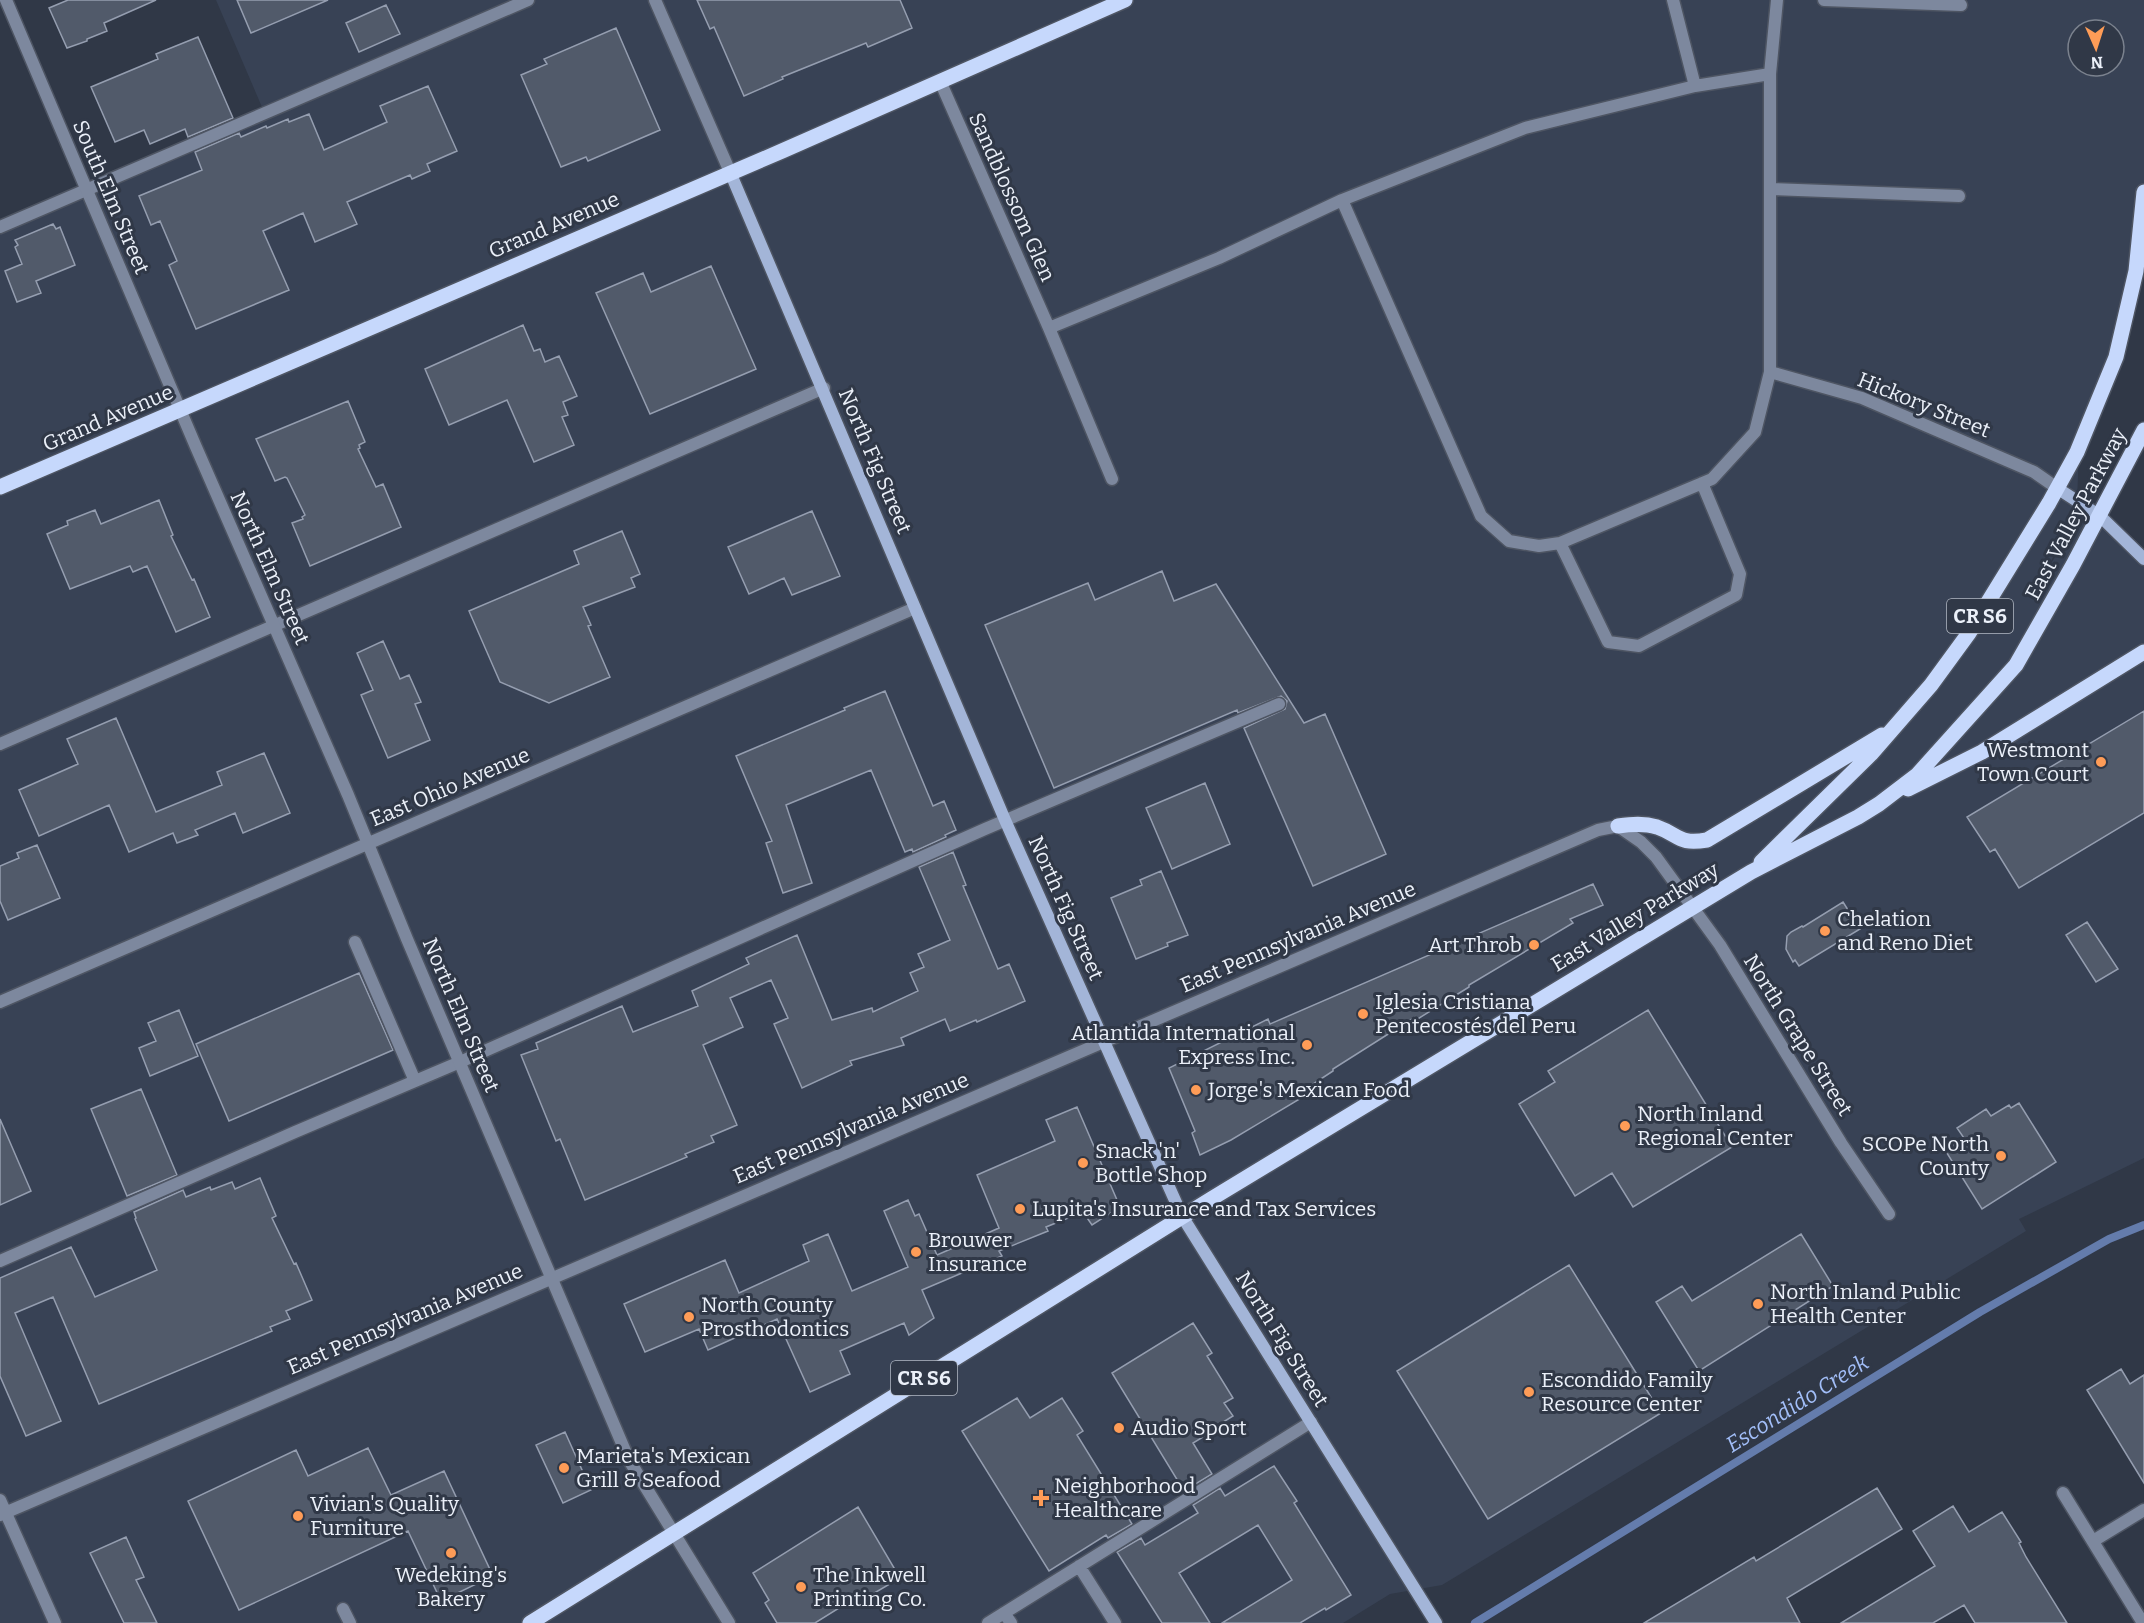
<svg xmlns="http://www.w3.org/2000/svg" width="2144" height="1623" font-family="Bitter,serif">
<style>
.built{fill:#384255;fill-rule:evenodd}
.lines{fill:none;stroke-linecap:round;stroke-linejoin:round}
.stream{stroke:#647cac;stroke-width:8}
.building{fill:#515a6a;stroke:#959eb0;stroke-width:1.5}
.lane-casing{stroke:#4e5563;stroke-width:15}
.street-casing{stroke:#4e5563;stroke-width:15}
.secondary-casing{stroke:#4e5563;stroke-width:15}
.primary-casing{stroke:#4e5563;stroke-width:18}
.lane{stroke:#7d889e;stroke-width:12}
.street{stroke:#7d889e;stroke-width:12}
.secondary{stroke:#a3b5d8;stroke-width:12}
.primary{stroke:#c6d8fc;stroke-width:15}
.poi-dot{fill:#fe9c57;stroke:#303847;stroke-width:2}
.labels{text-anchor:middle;stroke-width:6;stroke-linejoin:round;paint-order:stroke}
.shield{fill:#303847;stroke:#b3b9c4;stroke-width:1.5}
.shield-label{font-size:20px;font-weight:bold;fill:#ebf0f9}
.street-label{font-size:21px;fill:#ebf0f9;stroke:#303847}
.poi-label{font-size:21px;fill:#ebf0f9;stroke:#303847;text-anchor:start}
.water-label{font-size:22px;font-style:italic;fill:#a2bef8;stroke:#303847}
</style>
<rect width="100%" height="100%" fill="#303847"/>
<path class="built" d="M216,0H2144V192L2136,271L2079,446L2077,504L2048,568L2087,508L2144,559V1158L2019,1219L2026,1231L1442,1585L1390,1594L1343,1623H0V227L265,114ZM2078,30H2114V66H2078Z"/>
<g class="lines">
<path class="stream" d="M1475,1623L1980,1312L2109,1239L2144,1225"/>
</g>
<path class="building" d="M68,0H156L104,23L107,31L87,39V41L67,48L49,8Z
M237,0H328L251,33Z
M697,0H900L912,28L868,47L866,43L782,77L783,79L744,96L714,27L710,29Z
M386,5L400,34L359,52L346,23Z
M616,28L660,130L588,161L586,157L561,167L521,75L547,64L544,59Z
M198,37L233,118L188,137L185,129L150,144L144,130L115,142L91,87L158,59L156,54Z
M428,86L457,151L427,164L430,171L412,179L410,175L347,202L357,224L315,242L303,213L263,231L289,290L196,329L169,265L177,261L160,221L151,225L139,196L202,170L195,152L239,133L241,137L266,126L267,128L288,119L289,122L309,114L324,150L387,122L380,106Z
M53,224L56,229L60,227L75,265L36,281L41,293L17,302L5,271L22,264L15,247L18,245L15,240Z
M711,266L756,369L650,414L596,293L643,273L651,292Z
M523,325L534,351L540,349L545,362L559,356L577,396L563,402L568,415L562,417L574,445L534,462L507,400L449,425L425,369Z
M348,401L365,442L359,445L360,448L358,449L376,487L383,484L401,527L310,566L292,523L303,519L302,517L305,515L287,478L285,477L275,481L256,439Z
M159,500L173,535L171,536L192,580L194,579L210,617L176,632L147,566L133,572L130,566L70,589L47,534L68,525L67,521L95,510L101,524Z
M812,511L840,576L792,595L784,578L749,594L728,547Z
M622,531L640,574L631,578L635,587L583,607L591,625L588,626L610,677L549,703L500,682L469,611L579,564L574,551Z
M1162,571L1174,601L1216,584L1304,723L1325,714L1386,854L1313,886L1244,728L1285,709L1287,701L1281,696L1238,713L1237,710L1054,788L985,625L1088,583L1095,600Z
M383,641L400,679L409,675L421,702L415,704L430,740L388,758L361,695L373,690L357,653Z
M885,691L933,806L944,801L956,830L945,835L946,837L913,852L912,849L905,852L871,770L786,805L812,883L783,893L766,843L772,841L736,756L845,710L844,708Z
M2144,711V813L2019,888L1995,849L1990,852L1967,817Z
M116,718L156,812L222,785L217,772L264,753L290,813L243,833L235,813L195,830L198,835L177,843L173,833L129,852L109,805L39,836L19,790L78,764L67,739Z
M1205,783L1230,844L1172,869L1146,808Z
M37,845L60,898L8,920L0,901V866L19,858L17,853Z
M953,852L966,885L963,886L998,969L1009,964L1025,1001L977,1022L976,1020L950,1031L945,1019L901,1038L904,1045L850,1061L852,1065L802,1088L774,1024L788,1018L771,980L730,998L743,1027L703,1045L737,1125L711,1136L714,1142L685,1154L687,1157L585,1200L560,1139L556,1141L521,1055L538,1049L536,1043L622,1006L633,1032L698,1006L692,991L749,964L746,958L797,935L832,1020L872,1008L873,1012L918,991L910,973L924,967L918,954L950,940L919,867Z
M1161,871L1188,935L1167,943L1168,946L1136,959L1111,898L1142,885L1140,880Z
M1593,884L1603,905L1570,919L1573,923L1469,985V987L1416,1020L1415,1017L1333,1069V1071L1310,1086L1313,1091L1231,1140L1200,1155L1192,1133L1195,1131L1169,1068L1268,1019L1270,1024Z
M1843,902L1860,929L1799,966L1795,960L1793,962L1786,949L1787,936L1791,932L1802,926L1803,927Z
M2087,922L2118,969L2096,982L2066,935Z
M359,973L393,1050L229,1121L196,1044Z
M179,1010L198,1056L150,1076L139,1048L156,1041L148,1023Z
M1648,1010L1732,1147L1633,1207L1612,1173L1575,1196L1519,1104L1555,1082L1548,1071Z
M141,1089L177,1175L127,1196L91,1109Z
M2019,1103L2056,1162L1982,1209L1945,1150L1964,1138L1957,1128L1986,1109L1991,1116L2009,1105L2011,1108Z
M1077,1107L1120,1207L1092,1225L1083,1212L1046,1227L1048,1231L999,1251L1002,1256L922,1290L934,1318L909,1335L904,1323L840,1351L850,1374L810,1392L777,1319L708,1350L699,1329L645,1352L624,1304L725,1260L739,1293L809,1261L803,1245L828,1234L852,1291L908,1267L884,1211L908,1200L915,1216L919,1214L937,1255L999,1228L977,1175L1055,1141L1046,1120Z
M0,1119L31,1191L0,1205Z
M260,1178L276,1216L272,1218L294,1264L296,1263L312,1300L286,1311L290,1319L270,1327L272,1331L99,1404L53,1297L15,1313L61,1421L26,1436L0,1376V1278L71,1247L95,1297L157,1270L135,1219L136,1218L134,1212L183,1190L186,1197L210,1187L211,1190L232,1182L235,1189Z
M1801,1234L1833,1286L1699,1371L1656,1302L1682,1286L1692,1301Z
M1569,1265L1661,1413L1488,1519L1397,1371Z
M1193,1323L1212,1353L1207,1356L1233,1398L1224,1403L1233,1416L1207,1432L1208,1434L1193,1443L1212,1474L1184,1491L1112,1373Z
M2121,1369L2130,1384L2144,1375V1483L2087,1390Z
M1017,1398L1030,1418L1062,1398L1083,1431L1077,1435L1132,1524L1108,1538L1106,1535L1049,1571L962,1431Z
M565,1432L591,1490L563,1503L536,1445Z
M368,1448L391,1495L444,1471L493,1576L441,1601L408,1531L239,1610L188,1501L296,1450L308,1476Z
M1274,1466L1297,1501L1294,1503L1351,1595L1326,1610L1325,1608L1300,1623H1222L1292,1580L1258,1525L1179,1573L1210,1623H1162L1117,1552L1141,1538L1145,1545L1198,1513L1193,1505L1220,1488L1225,1496Z
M1877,1488L1902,1529L1787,1598L1800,1623H1644L1754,1557L1756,1561Z
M1953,1506L1969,1532L2002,1512L2021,1542L2019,1543L2026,1557L2067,1623H1975L1964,1605L1933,1623H1841L1935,1566L1913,1531Z
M858,1507L900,1578L866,1598L863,1593L815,1623H777L765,1603L769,1600L753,1573Z
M126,1537L144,1577L136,1580L157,1623H124L90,1553Z"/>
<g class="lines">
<g class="lane-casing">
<path id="lane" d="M1673,0L1695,86
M1824,0L1961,5
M940,81L1049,328L1112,479
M1770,189L1959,196
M1342,200L1481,516L1509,541L1539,546L1560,543L1712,479L1755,432L1770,372V74
M0,227L528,0
M1049,328L1219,258L1342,200L1525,128L1695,86L1770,74L1777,0
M1770,372L1862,398L2034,472L2057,488
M1560,543L1608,642L1639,646L1736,595L1740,574L1702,483
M0,744L824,388
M355,942L415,1081
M0,1261L295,1132L460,1062L985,829L1279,704
M2093,1541L2144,1510
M1079,1566L1115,1623
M343,1609L350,1623
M1004,1613L1011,1623
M988,1623L1311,1422"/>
</g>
<g class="street-casing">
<path id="street" d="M6,0L196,447L348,795L407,939L629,1460L729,1623
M655,0L730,172
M0,1002L915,608
M2063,1493L2143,1623
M0,1500L55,1623
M0,1515L1598,830L1618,826L1641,842L1656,857L1720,945L1841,1143L1889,1214"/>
</g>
<g class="secondary-casing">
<path id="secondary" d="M730,172L1005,820L1182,1216L1436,1623
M2057,488L2100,516L2144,559"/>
</g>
<g class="primary-casing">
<path id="primary" d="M0,487L782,151L1125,0
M1908,789L1982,752L2144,652
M1618,826C1632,824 1644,823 1657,827C1680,835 1678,845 1707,840L1882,735
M1761,862L1871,754L1931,685L1969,633L2049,503L2077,452L2116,357L2136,271L2144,192
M530,1623L1211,1199L1751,872L1858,817L1879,804L1917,775L2016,665L2073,565L2144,430"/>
</g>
<use href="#lane" class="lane"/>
<use href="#street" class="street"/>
<use href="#secondary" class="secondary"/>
<use href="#primary" class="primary"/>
</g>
<g class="poi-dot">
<circle cx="2101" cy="762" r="6"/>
<circle cx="1825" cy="931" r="6"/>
<circle cx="1534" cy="945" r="6"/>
<circle cx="1363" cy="1014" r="6"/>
<circle cx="1307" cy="1045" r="6"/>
<circle cx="1196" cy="1090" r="6"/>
<circle cx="1625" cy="1126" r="6"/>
<circle cx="2001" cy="1156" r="6"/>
<circle cx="1083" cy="1163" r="6"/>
<circle cx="1020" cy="1209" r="6"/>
<circle cx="916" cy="1252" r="6"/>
<circle cx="1758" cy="1304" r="6"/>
<circle cx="689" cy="1317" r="6"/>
<circle cx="1529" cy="1392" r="6"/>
<circle cx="1119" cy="1428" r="6"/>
<circle cx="564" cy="1468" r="6"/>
<path d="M1038 1489h6v6h6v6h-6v6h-6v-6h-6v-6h6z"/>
<circle cx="298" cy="1516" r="6"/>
<circle cx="451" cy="1553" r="6"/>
<circle cx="801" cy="1587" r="6"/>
</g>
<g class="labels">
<g class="shield">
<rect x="1947" y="599" width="66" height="34" rx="4.5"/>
<rect x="891" y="1361" width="66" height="34" rx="4.5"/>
</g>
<g class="shield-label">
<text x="1980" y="623">CR S6</text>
<text x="924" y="1385">CR S6</text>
</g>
<g class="street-label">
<text transform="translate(111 197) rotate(67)" y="7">South Elm Street</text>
<text transform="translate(1012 197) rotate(66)" y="7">Sandblossom Glen</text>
<text transform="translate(554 225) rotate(-23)" y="7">Grand Avenue</text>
<text transform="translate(1924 405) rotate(22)" y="7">Hickory Street</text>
<text transform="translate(108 418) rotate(-23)" y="7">Grand Avenue</text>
<text transform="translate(875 461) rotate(67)" y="7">North Fig Street</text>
<text transform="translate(2076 514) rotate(-62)" y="7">East Valley Parkway</text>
<text transform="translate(270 568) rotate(66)" y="7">North Elm Street</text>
<text transform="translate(450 787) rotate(-23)" y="7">East Ohio Avenue</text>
<text transform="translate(1066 908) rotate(66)" y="7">North Fig Street</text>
<text transform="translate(1635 917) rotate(-31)" y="7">East Valley Parkway</text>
<text transform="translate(1298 937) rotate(-23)" y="7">East Pennsylvania Avenue</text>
<text transform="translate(461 1015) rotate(67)" y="7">North Elm Street</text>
<text transform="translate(1798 1035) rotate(58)" y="7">North Grape Street</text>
<text transform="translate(851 1128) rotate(-23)" y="7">East Pennsylvania Avenue</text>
<text transform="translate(405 1319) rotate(-23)" y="7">East Pennsylvania Avenue</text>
<text transform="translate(1282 1339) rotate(58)" y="7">North Fig Street</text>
</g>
<g class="poi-label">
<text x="2089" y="757" text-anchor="end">Westmont<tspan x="2089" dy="24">Town Court</tspan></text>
<text x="1837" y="926">Chelation<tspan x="1837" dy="24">and Reno Diet</tspan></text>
<text x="1522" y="952" text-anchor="end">Art Throb</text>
<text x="1375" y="1009">Iglesia Cristiana<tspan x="1375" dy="24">Pentecostés del Peru</tspan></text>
<text x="1295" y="1040" text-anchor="end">Atlantida International<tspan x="1295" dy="24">Express Inc.</tspan></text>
<text x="1208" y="1097">Jorge's Mexican Food</text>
<text x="1637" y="1121">North Inland<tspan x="1637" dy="24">Regional Center</tspan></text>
<text x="1989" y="1151" text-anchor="end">SCOPe North<tspan x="1989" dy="24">County</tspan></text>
<text x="1095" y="1158">Snack 'n'<tspan x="1095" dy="24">Bottle Shop</tspan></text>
<text x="1032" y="1216">Lupita's Insurance and Tax Services</text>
<text x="928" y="1247">Brouwer<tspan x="928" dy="24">Insurance</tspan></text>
<text x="1770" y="1299">North Inland Public<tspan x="1770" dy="24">Health Center</tspan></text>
<text x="701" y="1312">North County<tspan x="701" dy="24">Prosthodontics</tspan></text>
<text x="1541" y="1387">Escondido Family<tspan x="1541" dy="24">Resource Center</tspan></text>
<text x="1131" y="1435">Audio Sport</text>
<text x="576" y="1463">Marieta's Mexican<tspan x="576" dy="24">Grill &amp; Seafood</tspan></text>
<text x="1054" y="1493">Neighborhood<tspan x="1054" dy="24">Healthcare</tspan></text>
<text x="310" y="1511">Vivian's Quality<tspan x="310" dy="24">Furniture</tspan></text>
<text x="451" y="1582" text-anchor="middle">Wedeking's<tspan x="451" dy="24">Bakery</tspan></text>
<text x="813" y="1582">The Inkwell<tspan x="813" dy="24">Printing Co.</tspan></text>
</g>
<g class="water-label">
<text transform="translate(1797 1403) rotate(-32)" y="8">Escondido Creek</text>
</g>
</g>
<g transform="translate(2096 48) rotate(177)"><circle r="28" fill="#303847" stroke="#7b828e" stroke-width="1.5"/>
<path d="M0-4.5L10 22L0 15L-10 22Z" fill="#fe9c57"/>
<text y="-9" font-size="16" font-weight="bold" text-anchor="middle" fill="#ebf0f9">N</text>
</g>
</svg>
